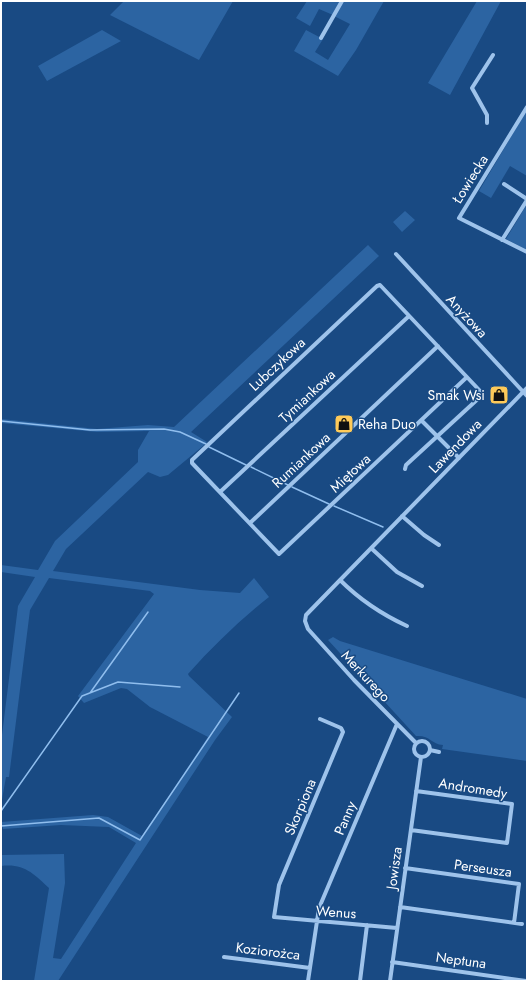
<svg xmlns="http://www.w3.org/2000/svg" width="528" height="982" font-family="Jost,sans-serif">
<style>
.green{fill:#2c64a2}
.lines{fill:none;stroke-linecap:round;stroke-linejoin:round}
.stream{stroke:#90beee;stroke-width:1.5}
.minor{stroke:#9ec3eb;stroke-width:4}
.labels{text-anchor:middle;stroke-width:3;stroke-linejoin:round;paint-order:stroke}
.street-label{font-size:14px;fill:#fff;stroke:#194a83}
.poi-label{font-size:14px;fill:#fff;stroke:#194a83;text-anchor:end}
</style>
<rect width="100%" height="100%" fill="#194a83"/>
<path class="green" d="M124,1H233L199,60L110,15Z
M307,1H341L333,15L319,9L310,26L296,18Z
M343,1H384L356,50L338,76L294,51L306,30L323,39L315,52L328,60L350,24L334,16Z
M477,1H501L450,95L428,83Z
M102,30L121,41L47,81L38,66Z
M525,113L527,114V176L510,166L491,198L479,191Z
M527,204V250L506,239Z
M405,211L415,220L402,232L393,222Z
M368,245L379,256L191,432L207,442L203,446L168,475L160,477L148,472L66,549L53,571L200,590L240,593L254,578L269,597C240,620 213,646 188,674L189,676L232,717L215,740L58,981H34L49,888C34,874 24,863 1,866V855L64,854L65,883L53,958L61,959L136,843L109,827L61,825L3,829L1,822L93,815L108,817L142,836L208,737L150,707L127,689L121,688L84,703L78,696L154,594L150,591L49,578L30,610L9,777H6L1,805V743L18,606L35,577L1,572V565L38,570L55,541L138,462V450L149,431L97,432L1,423V419L97,429L148,425L174,427Z
M333,637L340,641L527,699V761L442,749L443,745C431,744 430,735 416,736L328,640Z"/>
<g class="lines">
<path class="stream" d="M1,421L90,430L164,429L180,432L206,444
M209,447L246,465
M251,467L288,485
M292,487L329,504
M334,506L383,527
M90,693L148,612
M1,811L82,696L118,682L180,687
M1,826L99,818L140,840L239,693"/>
<path class="minor" d="M321,38L342,1
M527,107L459,218L527,252
M487,123V115L472,88L493,55
M504,184L527,199
M502,240L527,200
M396,254L527,396
M422,421L459,458
M405,469L406,465L480,397L482,393L380,285L377,286L192,460V463L279,554L467,377
M220,492L409,316
M402,516L424,535L439,545
M250,523L438,346
M371,548L397,572L422,586
M340,580C360,600 381,614 407,626
M320,719L341,728L343,732L279,885L274,917L397,928
M414 749a8 8 0 1 1 16 0a8 8 0 1 1-16 0Z
M416,743L354,680L308,629L305,621L306,615L527,388
M430,750L439,752
M411,830L507,843L512,804L416,791
M405,868L519,884L514,923
M400,907L522,924
M224,957L310,968
M392,962L526,981
M308,981L319,908L397,724
M360,981L367,925
M390,981L421,757"/>
</g>
<defs>
<g id="shop-square" transform="scale(1)"><rect x="-9" y="-9" width="18" height="18" rx="4" fill="#feca59" stroke="#194a83"/><path d="M-5-2.5h2.3a2.7 3.5 0 0 1 5.4 0H5L5.5 6h-11ZM-1.5-2.5h3a1.5 2.3 0 0 0-3 0Z" fill="#111"/></g>
</defs>
<g fill-rule="evenodd">
<use href="#shop-square" x="499" y="395"/>
<use href="#shop-square" x="344" y="424"/>
</g>
<g class="labels">
<g class="street-label">
<text transform="translate(470 179) rotate(-58)" y="5">Łowiecka</text>
<text transform="translate(467 316) rotate(47)" y="5">Anyżowa</text>
<text transform="translate(277 364) rotate(-43)" y="5">Lubczykowa</text>
<text transform="translate(307 396) rotate(-43)" y="5">Tymiankowa</text>
<text transform="translate(455 446) rotate(-46)" y="5">Lawendowa</text>
<text transform="translate(301 460) rotate(-43)" y="5">Rumiankowa</text>
<text transform="translate(350 473) rotate(-43)" y="5">Miętowa</text>
<text transform="translate(366 676) rotate(47)" y="5">Merkurego</text>
<text transform="translate(473 788) rotate(9)" y="5">Andromedy</text>
<text transform="translate(300 807) rotate(-67)" y="5">Skorpiona</text>
<text transform="translate(345 818) rotate(-67)" y="5">Panny</text>
<text transform="translate(394 868) rotate(-82)" y="5">Jowisza</text>
<text transform="translate(483 868) rotate(8)" y="5">Perseusza</text>
<text transform="translate(336 912) rotate(4)" y="5">Wenus</text>
<text transform="translate(268 951) rotate(7)" y="5">Koziorożca</text>
<text transform="translate(461 960) rotate(8)" y="5">Neptuna</text>
</g>
<g class="poi-label">
<text x="485" y="400">Smak Wsi</text>
<text x="358" y="429" text-anchor="start">Reha Duo</text>
</g>
</g>
<rect width="528" height="982" fill="none" stroke="#ffffff" stroke-width="4"/>
</svg>
